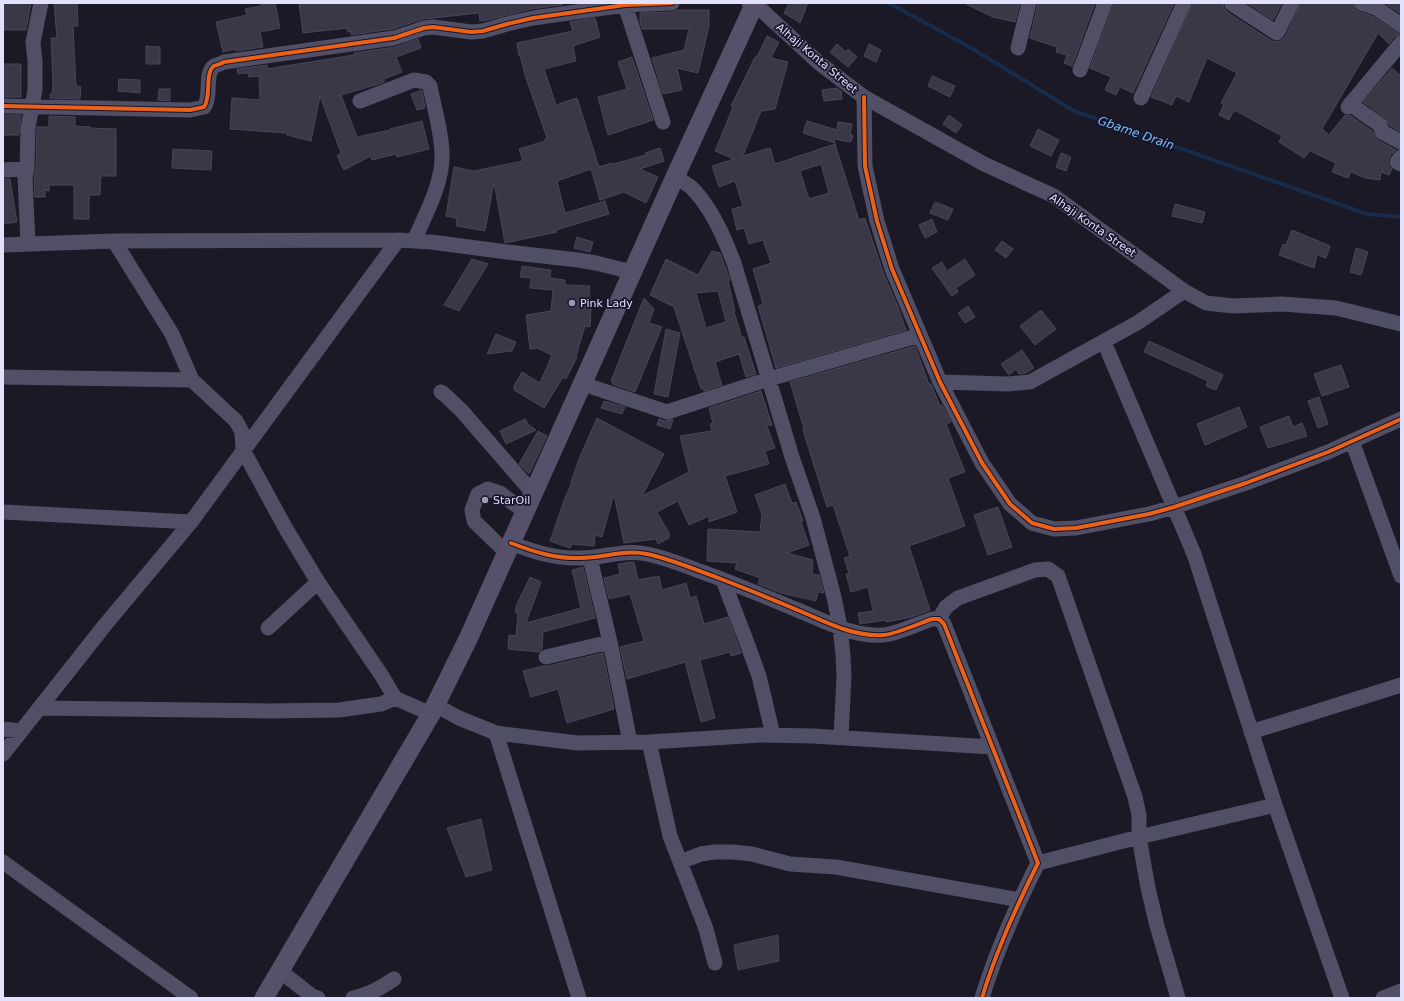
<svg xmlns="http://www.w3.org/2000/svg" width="1404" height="1001" font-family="'DejaVu Sans',sans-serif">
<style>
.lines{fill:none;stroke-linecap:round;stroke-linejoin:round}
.stream{stroke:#162c4a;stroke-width:4}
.building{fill:#3a3847;stroke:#474558;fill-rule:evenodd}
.minor{stroke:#504f65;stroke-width:15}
.major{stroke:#57506a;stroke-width:19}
.cycleway-casing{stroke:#17142b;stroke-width:6}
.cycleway{stroke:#ea6118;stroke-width:4}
.poi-dot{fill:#9c9bb1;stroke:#17142b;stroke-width:1.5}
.labels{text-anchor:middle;stroke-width:3.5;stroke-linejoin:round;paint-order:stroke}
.street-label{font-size:11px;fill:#e2e1fc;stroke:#17142b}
.poi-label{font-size:11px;fill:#e2e1fc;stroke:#17142b;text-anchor:start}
.water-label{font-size:12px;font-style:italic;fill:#78c1f2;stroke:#17142b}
</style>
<rect width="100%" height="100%" fill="#1b1926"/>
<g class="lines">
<path class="stream" d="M889,3L973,49L1074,111L1367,214L1401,217"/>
</g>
<path class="building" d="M4,3H31L26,30H4Z
M54,3H77L78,26H73L76,86L81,87L80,99L50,98V94H52L53,82L51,38H57Z
M261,3H275L280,28L260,32L263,47L235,51V49L223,52L216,22L247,15L245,9L261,6Z
M299,3H562V5L531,9L488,20L480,21L479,13L423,19L392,29L351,35V31L348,32L347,28L303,33Z
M789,3H808L800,23L784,13Z
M964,3H1020L1015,22L993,17Z
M1038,3H1095L1072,66L1064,63L1067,55L1056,52L1057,47L1030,38Z
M1114,3H1174L1133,93L1120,87L1116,95L1105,90L1111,77L1090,68Z
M1193,3H1223L1224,8L1227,12L1272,41L1276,42L1281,41L1285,37L1301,3H1352L1354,9L1358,11L1374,17L1396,32L1401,34L1394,37L1389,44L1378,33L1322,129L1329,135L1345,115L1351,116L1372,131L1375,137L1378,140L1396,150L1390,156L1388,161L1389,166L1392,169L1389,175L1381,172L1380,180L1365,178L1351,172L1348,178L1332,172L1336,163L1310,151L1304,158L1279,142L1282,136L1234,110L1229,120L1219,115L1224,105L1221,103L1237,73L1207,58L1189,102L1176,96L1172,105L1151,97Z
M1247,3H1282L1273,20Z
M1385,3H1401V14Z
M677,10H709V26L698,73L677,68L682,90L663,94L652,58L684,50L689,29H642L640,22V13L672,12Z
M595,18L600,37L573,46L576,61L544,69L556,105L577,98L599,167L612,163L613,164L646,155L645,153L660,148L664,161L640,169L658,177L646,203L624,192L600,200L591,169L557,181L565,213L605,201L609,214L553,231L557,232L505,243L494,182L485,231L457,226L456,218L446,216L454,167L474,171L523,161L519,149L545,141V139L547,138L525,75L520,55L519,56L517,43L573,31L570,22Z
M767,36L779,42L771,58L788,62L775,109L761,111L743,156L770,148L775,164L835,144L859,220L865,218L883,272L898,307L906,330L776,368L758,306L763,304L753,269L771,263L763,240L749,244L744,228L737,230L732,209L743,206L735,181L719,187L712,166L734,159L715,151L733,107L731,106L755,57H757ZM821,164L829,193L809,199L800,171Z
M418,39L421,48L396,57L402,72L384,79V82L382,83L341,95L357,137L390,130V129L422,121L429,149L397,157L396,154L372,160L371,156L344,170L337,156L341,153L320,96L311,141L287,135V133L230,129L232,98L260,100L259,76L249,77L248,73L238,74L237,69L267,65V69L354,55V53L395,47Z
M837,44L846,52L848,49L857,57L848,67L830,52Z
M869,44L881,50L876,62L864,56Z
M146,46L160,47V64H146Z
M632,57L653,120L608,135L598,97L627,89L618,62Z
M3,64H21V97H3Z
M1392,68L1401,76V132L1390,126L1385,118L1363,102Z
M932,76L955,86L950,97L928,86Z
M119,79L140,80V93L118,91Z
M837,88L841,91L842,99L824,101L822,90Z
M159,89H170V101L158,100Z
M422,90L425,108L417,110L411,94Z
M3,115H21L19,135H3Z
M949,115L962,125L956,133L943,124Z
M49,116L75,117V126L90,127V128L116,129V176H101L100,195H89V219H74V185H49V191L45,190V197H35L34,178L36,169L37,129V127H49Z
M807,121L837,130L838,122L852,124L850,135H853L851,142L834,139L835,143L803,133Z
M1038,129L1059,140L1051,156L1030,146Z
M173,149L212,151L211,170L172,168Z
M1061,153L1071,157L1066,171L1056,167Z
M3,179H10L17,222L3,224Z
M935,202L953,209L948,220L930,213Z
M1175,204L1205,212L1202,223L1172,216Z
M932,219L937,232L925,238L919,225Z
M1292,230L1330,246L1326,258L1317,255L1314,268L1279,255L1283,244L1286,245Z
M577,237L593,242L590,252L574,248Z
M1002,241L1013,249L1006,258L995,250Z
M1356,248L1368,252L1361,275L1350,272Z
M712,251L720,253L725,266L730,280L728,281L735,311L734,312L742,338L744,337L756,374L746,377L739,354L715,362L722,385L704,391L703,388L701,389L674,307L650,295L666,259L698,275ZM718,291L726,322L706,328L696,293Z
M472,259L488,264L459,311L444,305Z
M965,259L975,275L956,288L958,292L952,296L932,268L942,262L947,271Z
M522,266L551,270L550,278L565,280V285L590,286L588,308L591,309L590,327L585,326L576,356L577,357L566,379L563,377L544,408L514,390V386L522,372L540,383L552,355L537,348L530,349L526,315L551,311L553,290L530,288L531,278L520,277Z
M644,298L654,309L649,323L662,327L635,392L612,384L613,381H611Z
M968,306L975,317L965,323L958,313Z
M1041,310L1056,329L1035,345L1020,326Z
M666,329L680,333L668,397L654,394Z
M496,334L516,342L512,351L487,354Z
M1149,341L1223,375L1216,390L1206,386L1208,381L1144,352Z
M915,346L929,384H931L940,406L942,405L951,422L946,424L965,472L948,478L965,526L909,546L930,610L912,617L886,622V620L860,624L858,613L873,611L868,587L851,592L846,574L849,573L844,558L850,556L833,505L827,507L803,430L804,429L790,382Z
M1022,350L1034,368L1026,373L1019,374L1016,369L1009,375L1001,364Z
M1341,365L1349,387L1322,396L1314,374Z
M761,391L772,425L767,426L775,448L765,451L769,464L725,476L737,512L709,522V516L689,525L678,501L657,512L669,533V538L658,544L656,539L624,543L614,494L602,537L595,535L594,546L572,544L570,548L550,541L565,498L572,482H571L579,459L597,418L664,454L642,496L689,472L680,436L712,431L710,424L713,423L709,408Z
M1319,397L1328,424L1318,428L1308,401Z
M604,401L625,407L622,414L601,408Z
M1239,407L1247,427L1205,445L1197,424Z
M1289,416L1293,427L1302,423L1307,436L1268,448L1260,427Z
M525,419L529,425L536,430L506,444L500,431Z
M659,419L665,421L673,419L670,429L657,425Z
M538,431L547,436L529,474L519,464Z
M785,484L792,503L796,502L803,521L801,522L809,545L787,553L813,560L812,574L819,575L824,593L818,592L816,601L781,593L758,584L760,578L735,569L737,563L707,561L708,529L760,532L762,515L755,495Z
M998,507L1012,547L988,555L974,515Z
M631,562H634L638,580L659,576L662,590L686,583L690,598L696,596L704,624L728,617L741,653L731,656L730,652L700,660L715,718L701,722L685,662L627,679L620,647L644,641L630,594L609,599L604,578L620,574L618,564Z
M583,567L595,618L543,632L542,649L539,652L508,649L509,635L516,636L518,613L515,612L517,604L530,577L541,582L526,623L581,608L572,570Z
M603,653L614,709L567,723L558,689L531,697L523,671L543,666H548Z
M481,819L492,870L466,877L447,828Z
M778,935L779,961L738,970L734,945Z"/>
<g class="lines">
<path class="minor" d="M749,3L755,4L819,63L864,97L984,164L1054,196L1184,291L1206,303L1233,306L1282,304L1336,308L1401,324
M1232,3V4L1277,33L1292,3
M1361,3L1378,9L1401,25
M625,5L663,122
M1018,48L1029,3
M1080,70L1105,3
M864,97L865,166L877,221L892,269L940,382L982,463L1010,504L1032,523L1054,529L1076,528L1149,514L1174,507L1246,483L1328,452L1401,419
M1141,98L1184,3
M360,101L414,80L426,82L430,86C434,108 443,137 442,159C441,187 425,215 414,241
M1350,104L1380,125L1382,132L1401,142
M3,106L190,110L204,107C212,96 204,74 214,66C217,65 221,64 224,62L394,38L424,28L433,27L471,32L483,31L507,24L533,18L625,5L672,3
M1348,107L1401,43
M1401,157L1397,162L1401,164
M3,170L27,169
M675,177C680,180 688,184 693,189C712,209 724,237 734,263L792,457L813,518L834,597L840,627L843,655L844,676L841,738
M114,241L172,334L192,380L236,421L242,432L243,450L286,529L318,582L382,676L395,698L431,714
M28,244L25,177L27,169L28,128L35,90V61L33,42L41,3
M3,245L114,241L398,240L431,242L507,252L578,260L596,263L632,272
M1104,342L1194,554L1275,805L1342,998
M3,377L192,380
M940,382L1008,384L1030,382L1137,323L1184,291
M583,384L667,412L769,379L920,335
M441,392L445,395L461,410L533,493
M1352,441L1401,576
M3,512L191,522
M511,543C534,552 556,559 581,558C603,558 625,549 647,554C671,559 693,569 716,577C744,588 772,599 800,611C826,622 854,637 883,635C894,635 920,623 932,619H939L944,624L1038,863C1016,907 996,951 982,998
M507,553L474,521L472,510L478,494L488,489L500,493L525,512
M590,558L610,642L630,742
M723,580L747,643L759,676L773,735
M939,619L946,607L958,598L1035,570L1048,569L1058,576L1135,797L1139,815V837L1148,888L1157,926L1178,998
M268,628L318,582
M546,657L610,642
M435,705L459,718L496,733L578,743L649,742L761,735L813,736L992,747
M40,708L268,711L339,710L381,704L395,698
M3,729L21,731
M1251,732L1401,685
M496,733L579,998
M649,742L670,836L706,929L715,963
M3,754L105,625L191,522L398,240
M3,862L191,998
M680,862L701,854L714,852H733L752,854L790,864L836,867L1020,900
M1038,863L1139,837L1275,805
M280,971L312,996L318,998
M353,998C369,995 381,988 394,979
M1383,998L1401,991"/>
<path class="major" d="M264,998L431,714L468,639L675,177L755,3"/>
<g class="cycleway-casing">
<path id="cycleway" d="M864,97L865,166L877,221L892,269L940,382L982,463L1010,504L1032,523L1054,529L1076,528L1149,514L1174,507L1246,483L1328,452L1401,419
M3,106L190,110L204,107C212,96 204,74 214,66C217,65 221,64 224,62L394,38L424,28L433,27L471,32L483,31L507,24L533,18L625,5L672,3
M511,543C534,552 556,559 581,558C603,558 625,549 647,554C671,559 693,569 716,577C744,588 772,599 800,611C826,622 854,637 883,635C894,635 920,623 932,619H939L944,624L1038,863C1016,907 996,951 982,998"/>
</g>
<use href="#cycleway" class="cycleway"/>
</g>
<g class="poi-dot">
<circle cx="572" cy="303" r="4"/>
<circle cx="485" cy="500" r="4"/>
</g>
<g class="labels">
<g class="street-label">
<text transform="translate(817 58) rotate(40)" y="4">Alhaji Konta Street</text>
<text transform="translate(1093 225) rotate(35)" y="4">Alhaji Konta Street</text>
</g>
<g class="poi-label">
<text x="580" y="307">Pink Lady</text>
<text x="493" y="504">StarOil</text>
</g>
<g class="water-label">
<text transform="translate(1136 133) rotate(19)" y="4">Gbame Drain</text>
</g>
</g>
<rect width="1404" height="1001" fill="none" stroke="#e2e1fc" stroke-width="8"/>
</svg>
